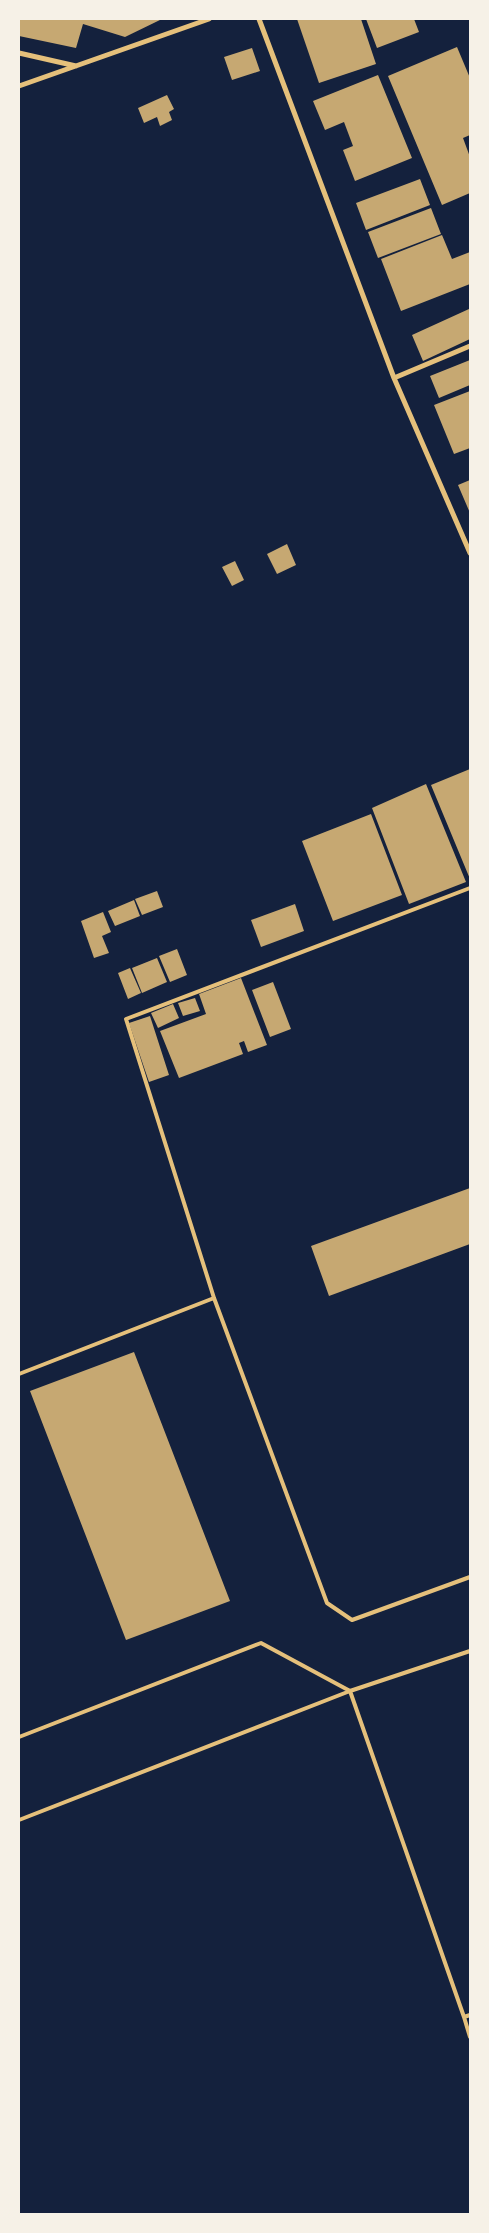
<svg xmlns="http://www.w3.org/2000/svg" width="489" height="2233" font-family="Arial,sans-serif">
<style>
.building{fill:#c6a872}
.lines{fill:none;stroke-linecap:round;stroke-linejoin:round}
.service{stroke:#e5c07b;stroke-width:4}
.minor{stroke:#e5c07b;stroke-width:5}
</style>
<rect width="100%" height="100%" fill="#14213d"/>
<path class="building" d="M19,19H162L125,37L83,24L76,48L19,36Z
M297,19H361L376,64L319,83Z
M366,19H414L419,32L377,48Z
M457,47L470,78V135L463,138L470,157V193L442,205L388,76Z
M252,48L260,71L232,80L224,57Z
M378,75L412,158L355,181L343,150L353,146L344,122L325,130L313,101Z
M167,95L174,109L169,112L172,120L160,126L157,117L144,123L138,108Z
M420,179L430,205L366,230L356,203Z
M431,208L441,234L378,258L368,232Z
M442,235L452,259L470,252V284L401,311L381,259Z
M469,309L470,339L423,361L412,335Z
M470,360V385L439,398L430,376Z
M470,391V448L454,454L434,405Z
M470,480V513L458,485Z
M287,544L296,565L277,574L267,554Z
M235,561L244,580L232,586L222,567Z
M470,769V879L431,785Z
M426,784L466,882L409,904L372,808Z
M371,814L402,895L333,921L302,841Z
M157,891L163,907L142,915L135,899Z
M134,900L140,916L115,926L108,911Z
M295,904L304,931L261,947L251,920Z
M103,912L111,932L102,936L109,953L94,958L81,921Z
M177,949L187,975L170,982L159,956Z
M157,958L167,982L142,993L132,968Z
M130,968L141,993L128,999L118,973Z
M241,978L267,1045L248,1052L244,1041L239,1043L243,1054L179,1078L160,1031L206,1014L199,994Z
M273,982L291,1029L270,1037L252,990Z
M195,998L200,1011L183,1016L178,1003Z
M173,1004L179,1018L158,1028L151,1013Z
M150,1016L169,1075L149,1082L129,1023Z
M470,1188V1244L329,1296L311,1246Z
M134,1352L230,1601L126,1640L30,1391Z"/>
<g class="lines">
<path class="service" d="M470,888L126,1019L214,1298L327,1603L352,1620L470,1577
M19,1374L214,1298
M19,1737L261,1643L350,1691L464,2017L470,2015
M19,1820L350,1691L470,1651
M464,2017L470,2037"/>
<path class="minor" d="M259,19L394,378L470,553
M19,53L76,66
M19,86L209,19
M394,378L470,346"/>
</g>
<rect width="489" height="2233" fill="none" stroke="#f6f1e7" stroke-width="40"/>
</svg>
